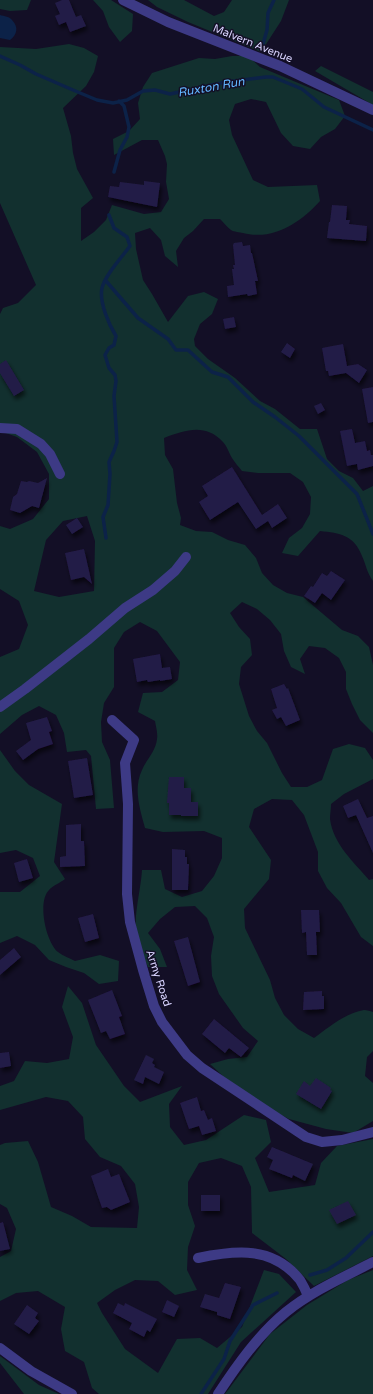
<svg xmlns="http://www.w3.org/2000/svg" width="373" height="1394" font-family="'Varela Round',sans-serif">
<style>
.green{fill:#12302f;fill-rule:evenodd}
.water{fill:#0c2248}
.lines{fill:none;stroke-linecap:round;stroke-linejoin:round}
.stream{stroke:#0c2248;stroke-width:3.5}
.building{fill:#241b47;filter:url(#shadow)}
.minor{stroke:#3d3a85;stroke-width:10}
.labels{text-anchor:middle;stroke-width:3;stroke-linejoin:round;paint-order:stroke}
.street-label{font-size:11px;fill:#d9d4ff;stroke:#130f26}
.water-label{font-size:12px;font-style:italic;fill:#62b6ff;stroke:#130f26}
</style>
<defs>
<filter id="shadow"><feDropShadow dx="2" dy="4" stdDeviation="2" flood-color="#0009"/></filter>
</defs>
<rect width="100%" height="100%" fill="#130f26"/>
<path class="green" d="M0,0H31L27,10L10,11L0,9Z
M93,0H111L133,14L132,31L120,42L109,27L103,11Z
M148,0H184L214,16L224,12L232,0H289L281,21L261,52L188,22L157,7Z
M69,44L84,48L98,56L94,72L86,86L63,108L71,136L73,153L77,169L93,198L81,208V241L94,232L106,220L112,205L144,214L161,212L169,199L166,182L167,164L165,156L158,140H142L114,155L113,139L129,131L140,119L138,103L143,87L152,73L199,58L215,59L232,56H248L260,67L339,100L345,116L335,129L321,137L310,149L293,146L281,133L266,102L251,99L235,104L229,120L232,135L253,180L268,187L317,185L320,201C301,222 274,241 243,233C240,232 234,232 231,230C227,227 223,222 220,219H204L193,231L184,238L176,251L178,267L165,256L161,240L150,228L135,233L136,249L143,280L152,294L168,322L188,296L204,292L218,299L212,314L200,324L194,339L195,346L208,359L235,378L260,401L275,409L300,429H317L327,459L339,471L353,478L363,491L373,486V581C367,573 366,565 362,556C354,535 340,533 320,531L298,556L282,553L289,538L302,528L310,514L311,497L303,482L290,473H258L242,471C239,467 235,463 232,458C229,453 227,446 223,442C205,423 186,430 164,438L165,455L173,469L177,503L181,518L180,525L196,531L212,532L228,540L245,545L256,558L262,573L273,585L287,593L303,597L342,630L358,636L369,647L373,665V733L360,720L352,704L346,689V672L339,658L325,648L309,646L300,659L305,674L291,667L284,651L281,634L270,620L257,609L242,602L230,613L239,627L250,639L252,655L241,667L239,684L249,716L257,731L267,743L282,773L291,787H307L322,780L333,749L349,744L365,748L373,760V779L344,794L331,804C331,809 330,814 330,819C333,844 354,862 369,880L373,879V946L361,937L341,903L327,888L318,871V852L304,815L292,800L272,799L254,809L249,827L271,860L269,879L244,909L245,928L270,980L275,998L284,1015L298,1029L314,1038C329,1027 346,1013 364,1010C367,1010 370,1011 373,1012V1051L367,1057L365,1076L373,1083V1121L353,1133L326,1129L289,1119L272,1110L224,1077L210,1064L228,1059L247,1057L258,1041L243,1028L219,994L212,976L211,956L214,937L207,918L195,906L175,907L160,919L148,933L160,949L167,967H148C143,955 138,944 136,931C134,914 141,888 142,870H161L165,889L182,897L202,891L214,876L222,858V838L204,831L163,832L145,828C140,809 133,789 142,770C146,760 156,751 157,739C158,734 156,727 155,721L138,712L143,693L162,692L178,680L180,662L157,631L140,622L124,632L114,648V687L104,703L101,722L102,742L110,760L114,808L96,809L91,756L86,750L67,752L64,733L56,715L39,706L22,715L0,734V657L19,649L28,625L19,601L0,589V526L10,529L33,519L49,499V474L37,452L17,437L0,431V314L3,308L18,303L36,285L0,203V47L36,49ZM87,516L95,541L94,591L59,597L34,591L46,540L63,521Z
M321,66L373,92V105L315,71Z
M0,750L15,771L29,785L62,804L54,862L65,879C60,883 52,886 49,890C37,902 46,942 58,952C63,956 70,958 75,961L100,955L119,961L118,981L99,984L84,973L66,967L49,960L35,945L17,936L0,943V892H20L40,876L33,858L16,850L0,853Z
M68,986L82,1003L96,1045L124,1086L140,1102L182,1086L169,1104L170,1127L184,1145L206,1140L244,1115L266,1120L271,1142L255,1158L269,1192L315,1185L321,1163L337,1146L373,1139V1256L314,1286L286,1259L252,1233L251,1187L242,1166L221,1158L199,1163L188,1182V1205L195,1226L188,1247L187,1270L197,1290L175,1295L158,1281L135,1280L115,1290L97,1303L102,1313L125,1349L158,1373L177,1339L200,1338L217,1348L242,1327L264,1270L279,1274L296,1292L241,1342L208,1394H99L92,1388L84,1362L65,1351L61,1329L65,1307L38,1291L16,1293L0,1301V1257L11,1251L16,1229L7,1208L0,1204V1145L5,1143L28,1141L38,1162L51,1207L72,1216L91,1227L137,1228L139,1207L135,1184L121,1166L100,1157L85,1139L83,1117L68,1101L46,1097L0,1110V1086L14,1081L25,1061L47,1063L69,1059L73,1037L62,1007Z
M373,1270V1394H225L270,1334L307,1305L348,1280Z
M0,1356L39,1385L59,1394H24L0,1363Z"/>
<path class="water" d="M0,15C4,16 10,17 12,20C19,27 17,35 10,40L0,38Z"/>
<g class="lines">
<path class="stream" d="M263,44L267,30L268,13L274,0
M0,56L20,65L36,74L73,90L97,100L113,103L127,100L143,91L155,90L170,94L226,82L266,77H273L302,89L324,107L373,130
M114,172L120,150L127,137L129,127L124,106L119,101
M106,281L138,318L168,339L176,350H188L212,372L228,377L253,402L275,417L299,436L357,494L373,534
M106,538L103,517L108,505L110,474L109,462L114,451L117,442L114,396L116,381L115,375L109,368L105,355L109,348L114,345L116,336C109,325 99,302 102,288C105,275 122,257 130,246L127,237L114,228L109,215
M310,1275L327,1270L346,1258L373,1232
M201,1394L224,1359L230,1341L253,1305L277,1293"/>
</g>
<path class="building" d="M62,0H69L76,17L81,15L86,26L70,32L66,22L59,25L55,16L60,14L55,3Z
M144,181L160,183L157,207L108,197L110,186L119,187L120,182L144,185Z
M332,205L347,206L346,220H350L349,224L367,226L366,241L327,238L329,222H330Z
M242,242L243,246L250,245L251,253H252L258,281H255L257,294L248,296L247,294L228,297L227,286L234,285L232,269H234L233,265H235L233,245L234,243Z
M234,317L236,327L225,329L223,319Z
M287,343L295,349L290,358L281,352Z
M343,344L347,366L358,364L367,370L359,383L346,373L329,376L328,371H326L322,348Z
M6,360L24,390L14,396L0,373V364Z
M373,387V422L368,423L362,389Z
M321,403L325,410L318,414L314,406Z
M352,429L355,443L365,441L367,451L370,450L371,455H373V466L358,470L357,464L347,466L340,431Z
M232,467L262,515L278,504L287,518L272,528L268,521L256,529L238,502L210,520L199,502L208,496L202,486Z
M47,478L39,508L32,506L20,513L10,510L13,497L17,494L21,481L27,482L29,481L38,483Z
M77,518L83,527L72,534L66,525Z
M84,549L92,584L84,577L71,580L65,553Z
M331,571L345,580L331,600L322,593L315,603L304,596L311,586L313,587L322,573L327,576Z
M160,654L162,668L170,667L172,679L160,681V680L148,682L147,680L137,682L133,659Z
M284,684L287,689L288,688L300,720L286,726L281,717L277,719L272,710L277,708L271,689Z
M47,717L52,731L49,732L53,744L38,749L23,760L16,751L31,740L26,723Z
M87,758L93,795L74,798L68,761Z
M169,777H184V788H191V802H198V816H181V815H169V803H167Z
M358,799L367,818L373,816V853L356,815L348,818L343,806Z
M81,824V841H84L85,866L60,867V857L66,856V825Z
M172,849L185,850V857H187V864H189L188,890H172Z
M27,859L33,878L19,882L14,863Z
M301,910H319L320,932H316L317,955H307L306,932L302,933Z
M93,914L99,938L85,942L78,918Z
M188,937L200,982L188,986L174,941Z
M14,948L21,957L0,975V960Z
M112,990L122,1016L119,1017L125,1034L110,1039L106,1031L101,1033L88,1000Z
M322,991V996H324V1009L303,1010L304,992Z
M214,1019L249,1048L241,1057L229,1048L225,1053L202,1034Z
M9,1052L11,1066L0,1068V1053Z
M146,1055L154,1059L152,1063L155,1065L154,1067L164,1072L159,1084L145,1077L143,1084L134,1080Z
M316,1078L331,1088L330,1090L332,1091L321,1109L296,1094L304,1081L310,1086Z
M197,1097L201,1111L204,1110L208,1120L212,1118L216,1131L202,1135L199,1126L189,1129L180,1103Z
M272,1147L313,1164L305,1181L293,1175L292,1178L269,1169L273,1160L267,1157Z
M108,1169L111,1177L119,1174L130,1202L111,1210L107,1207L102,1208L91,1176Z
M201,1195H220V1211H201Z
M348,1201L356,1215L337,1224L329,1210Z
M3,1222L10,1249L0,1251V1223Z
M225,1283L241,1287L230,1319L217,1315V1312L200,1307L205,1294L219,1298Z
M167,1300L179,1306L174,1317L162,1312Z
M118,1303L124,1306L125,1303L157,1319L150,1332L147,1330L144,1337L129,1329L132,1323L113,1313Z
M27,1305L38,1313L35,1318L39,1321L29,1334L14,1324Z"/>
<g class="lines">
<path class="minor" d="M123,0L168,22L280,66L373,110
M0,428L17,429L41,444L50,454L60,474
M0,707L25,689L89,639L125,608L153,590L175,571L186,557
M112,720L134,740L125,763L128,804L127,894L130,922L143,970L154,1006L162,1022L187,1055L202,1068L306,1137L322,1142L342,1140L373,1132
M198,1258C236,1250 273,1246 300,1280C303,1285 306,1291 308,1296
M0,1348L31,1371L72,1394
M218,1394C237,1365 259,1334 286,1312C312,1291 344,1277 373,1262"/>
</g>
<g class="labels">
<g class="street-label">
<text transform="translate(253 43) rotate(22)" y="4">Malvern Avenue</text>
<text transform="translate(159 978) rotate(72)" y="4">Army Road</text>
</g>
<g class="water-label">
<text transform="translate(211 87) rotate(-10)" y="4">Ruxton Run</text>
</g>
</g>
</svg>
